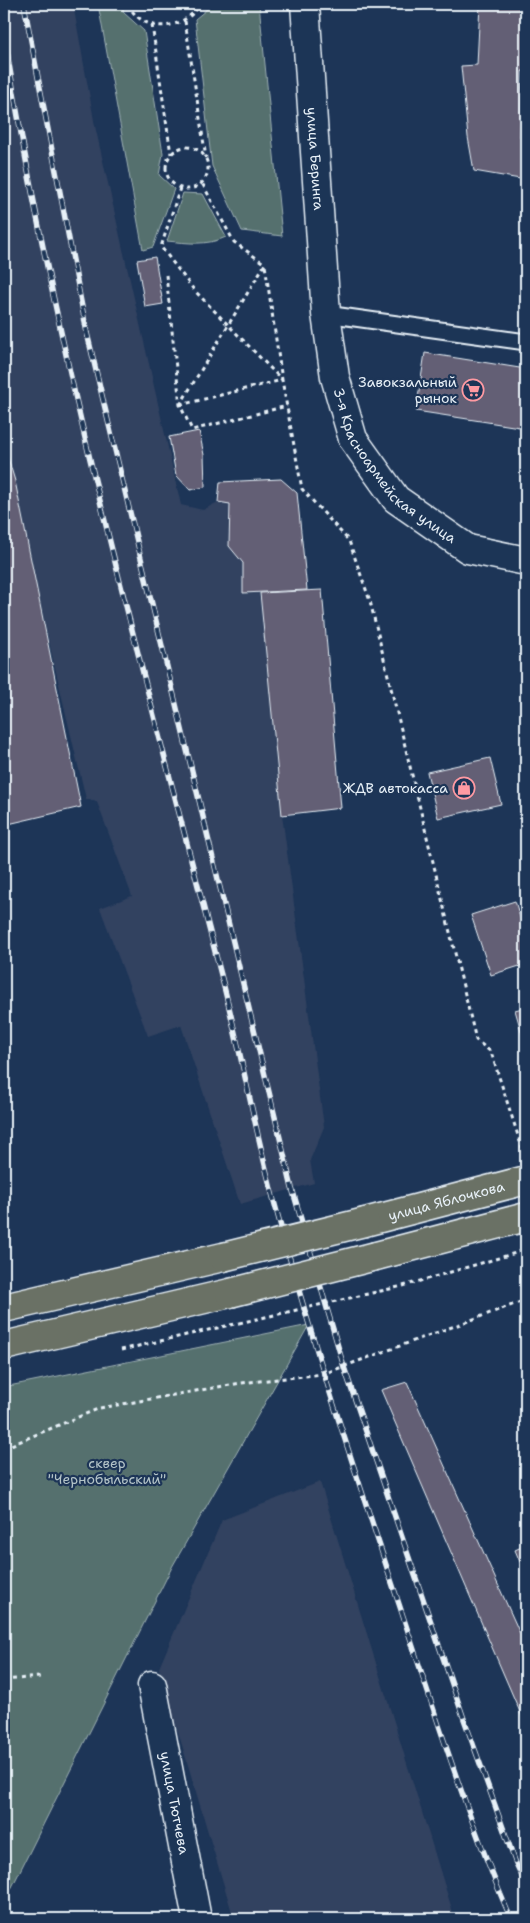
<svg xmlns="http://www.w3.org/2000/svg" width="530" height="1923" font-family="'Shantell Sans',sans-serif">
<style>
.built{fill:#324260}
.green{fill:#54706e;stroke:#9eb0b3}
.building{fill:#645f74;stroke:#e8f1f8}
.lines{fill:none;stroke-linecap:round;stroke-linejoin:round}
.service-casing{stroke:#e8f1f8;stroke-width:19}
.minor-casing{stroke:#e8f1f8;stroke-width:31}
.tertiary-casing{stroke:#e8f1f8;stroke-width:31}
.primary-casing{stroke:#e8f1f8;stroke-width:31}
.path{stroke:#e8f1f8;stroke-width:3;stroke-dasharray:4 4;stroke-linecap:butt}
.service{stroke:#1d3557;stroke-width:15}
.minor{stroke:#1d3557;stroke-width:28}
.tertiary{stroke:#1d3557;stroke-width:28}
.primary{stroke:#6b7165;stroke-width:28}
.rail-casing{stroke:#e8f1f8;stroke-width:5.5}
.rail{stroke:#1d3557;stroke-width:4;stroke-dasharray:11;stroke-linecap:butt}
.primary-bridge-casing{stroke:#e8f1f8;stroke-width:31;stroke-linecap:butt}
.path-bridge{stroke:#e8f1f8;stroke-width:3;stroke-dasharray:4 4;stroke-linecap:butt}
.primary-bridge{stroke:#6b7165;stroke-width:28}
.labels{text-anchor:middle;stroke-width:4.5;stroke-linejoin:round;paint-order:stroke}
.street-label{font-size:14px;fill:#e8f1f8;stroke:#1d3557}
.poi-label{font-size:14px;fill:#e8f1f8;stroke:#1d3557;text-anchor:end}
.park-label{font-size:14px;fill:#b4c4c8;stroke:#1d3557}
</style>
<rect width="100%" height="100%" fill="#1d3557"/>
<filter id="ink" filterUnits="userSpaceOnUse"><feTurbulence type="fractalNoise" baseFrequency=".02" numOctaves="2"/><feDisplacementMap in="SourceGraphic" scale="10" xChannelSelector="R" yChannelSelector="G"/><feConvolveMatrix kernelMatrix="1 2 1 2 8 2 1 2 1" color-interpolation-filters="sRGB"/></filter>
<g filter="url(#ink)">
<path class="built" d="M4,4H73L95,126L181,505L203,510L218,502L230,504L229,546L243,563V592L260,593L282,815L324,1127L310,1160L314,1183L240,1204L181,1025L148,1036L100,908L132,896L97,802L86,799L4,452Z
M320,1482L455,1919H234L159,1668L222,1520Z"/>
<path class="green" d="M98,4H122L124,13L144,31L163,154L159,175L174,189L153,247L143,250Z
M207,4H259L282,236L242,231L212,166L195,19L206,10Z
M183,193L203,194L226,237C207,246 188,243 167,241Z
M309,1325L172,1567L4,1903V1387Z"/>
<path class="building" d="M480,4H523V17H526V71H522L520,137L526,138V180L474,171L468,137L461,66L477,65Z
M155,257L163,304L145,307L137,260Z
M425,353L526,369V428L416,411Z
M199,431L204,455L205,487L190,490L176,475L169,437Z
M4,445L15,481L81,807L4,825Z
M281,479L297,493L307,590L243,593V563L229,546L230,504L218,502L220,482Z
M322,590L341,808L282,815L260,593Z
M490,758L501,804L438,818L427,772Z
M515,901L526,937V964L491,975L471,915Z
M526,1007V1048L515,1010Z
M407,1382L526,1647V1726L381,1390Z
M526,1545V1576L515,1550Z"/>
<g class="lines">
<g class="service-casing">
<path id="service" d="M326,314L526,342"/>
</g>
<g class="minor-casing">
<g id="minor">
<path id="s1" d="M152,1685L197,1919"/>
</g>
</g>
<g class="tertiary-casing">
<g id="tertiary">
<path id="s2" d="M305,4L326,314L335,377L353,439L396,499L468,549L526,561"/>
</g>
</g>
<g class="primary-casing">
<g id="primary">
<path id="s3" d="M365,1222L526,1180"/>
<path d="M376,1256L526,1217"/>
<path d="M4,1308L223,1257"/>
<path d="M4,1346L230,1293"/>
</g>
</g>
<path class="path" d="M128,4C143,35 184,31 200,4
M185,21L206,158
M152,25L171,154
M166 168a21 21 0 1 1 42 0a21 21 0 1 1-42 0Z
M180,188L161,247L194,290L282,380L302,489L349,541L370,601L476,1040L491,1052L524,1154
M166,275L180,405L192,430L287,406
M180,405L265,264L234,242L202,183
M180,405L282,380L265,265
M403,1286L526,1250
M121,1350L239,1323
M4,1448L100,1408L241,1383L323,1374L526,1300
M4,1680L40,1677"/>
<use href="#service" class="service"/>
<use href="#minor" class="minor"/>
<use href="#tertiary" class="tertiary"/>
<use href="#primary" class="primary"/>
<g class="rail-casing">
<path id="rail" d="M24,4L87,333L292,1188L344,1367L464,1719L515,1861L526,1885
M4,33C54,350 140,660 220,971C240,1047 254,1125 274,1201C310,1337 355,1471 399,1604C434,1710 467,1817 511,1919"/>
</g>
<use href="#rail" class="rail"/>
<g class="primary-bridge-casing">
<path id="primary-bridge" d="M223,1257L365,1222
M230,1293L376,1256"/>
</g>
<path class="path-bridge" d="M239,1323L403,1286"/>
<use href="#primary-bridge" class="primary-bridge"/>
</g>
</g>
<defs>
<g id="supermarket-ring" transform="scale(1.125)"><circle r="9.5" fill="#1d3557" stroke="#ff9aa2" stroke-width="1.5"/><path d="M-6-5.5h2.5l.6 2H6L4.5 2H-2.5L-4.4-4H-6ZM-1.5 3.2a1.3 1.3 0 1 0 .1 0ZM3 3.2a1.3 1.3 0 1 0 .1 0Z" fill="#ff9aa2"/></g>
<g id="shop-ring" transform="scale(1.125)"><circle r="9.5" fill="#1d3557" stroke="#ff9aa2" stroke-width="1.5"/><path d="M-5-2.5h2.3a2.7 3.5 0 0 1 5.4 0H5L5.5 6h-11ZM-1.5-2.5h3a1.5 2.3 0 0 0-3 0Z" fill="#ff9aa2"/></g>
</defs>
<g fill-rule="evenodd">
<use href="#supermarket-ring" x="473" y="390"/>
<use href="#shop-ring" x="464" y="788"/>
</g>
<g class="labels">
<g class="street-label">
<text dy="5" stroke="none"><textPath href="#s2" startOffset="155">улица Беринга</textPath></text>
<text dy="5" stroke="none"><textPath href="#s2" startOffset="485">3-я Красноармейская улица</textPath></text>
<text dy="5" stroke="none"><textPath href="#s3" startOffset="84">улица Яблочкова</textPath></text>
<text dy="5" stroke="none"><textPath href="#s1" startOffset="120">улица Тютчева</textPath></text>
</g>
<g class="poi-label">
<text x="457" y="387">Завокзальный<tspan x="457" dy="16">рынок</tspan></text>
<text x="448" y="793">ЖДВ автокасса</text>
</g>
<g class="park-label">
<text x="107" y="1468">сквер<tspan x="107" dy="16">"Чернобыльский"</tspan></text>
</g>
</g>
<rect width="530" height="1923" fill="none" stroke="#1d3557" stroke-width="20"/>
<rect x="10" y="10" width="510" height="1903" fill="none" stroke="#e8f1f8" stroke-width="2" filter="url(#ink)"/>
</svg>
